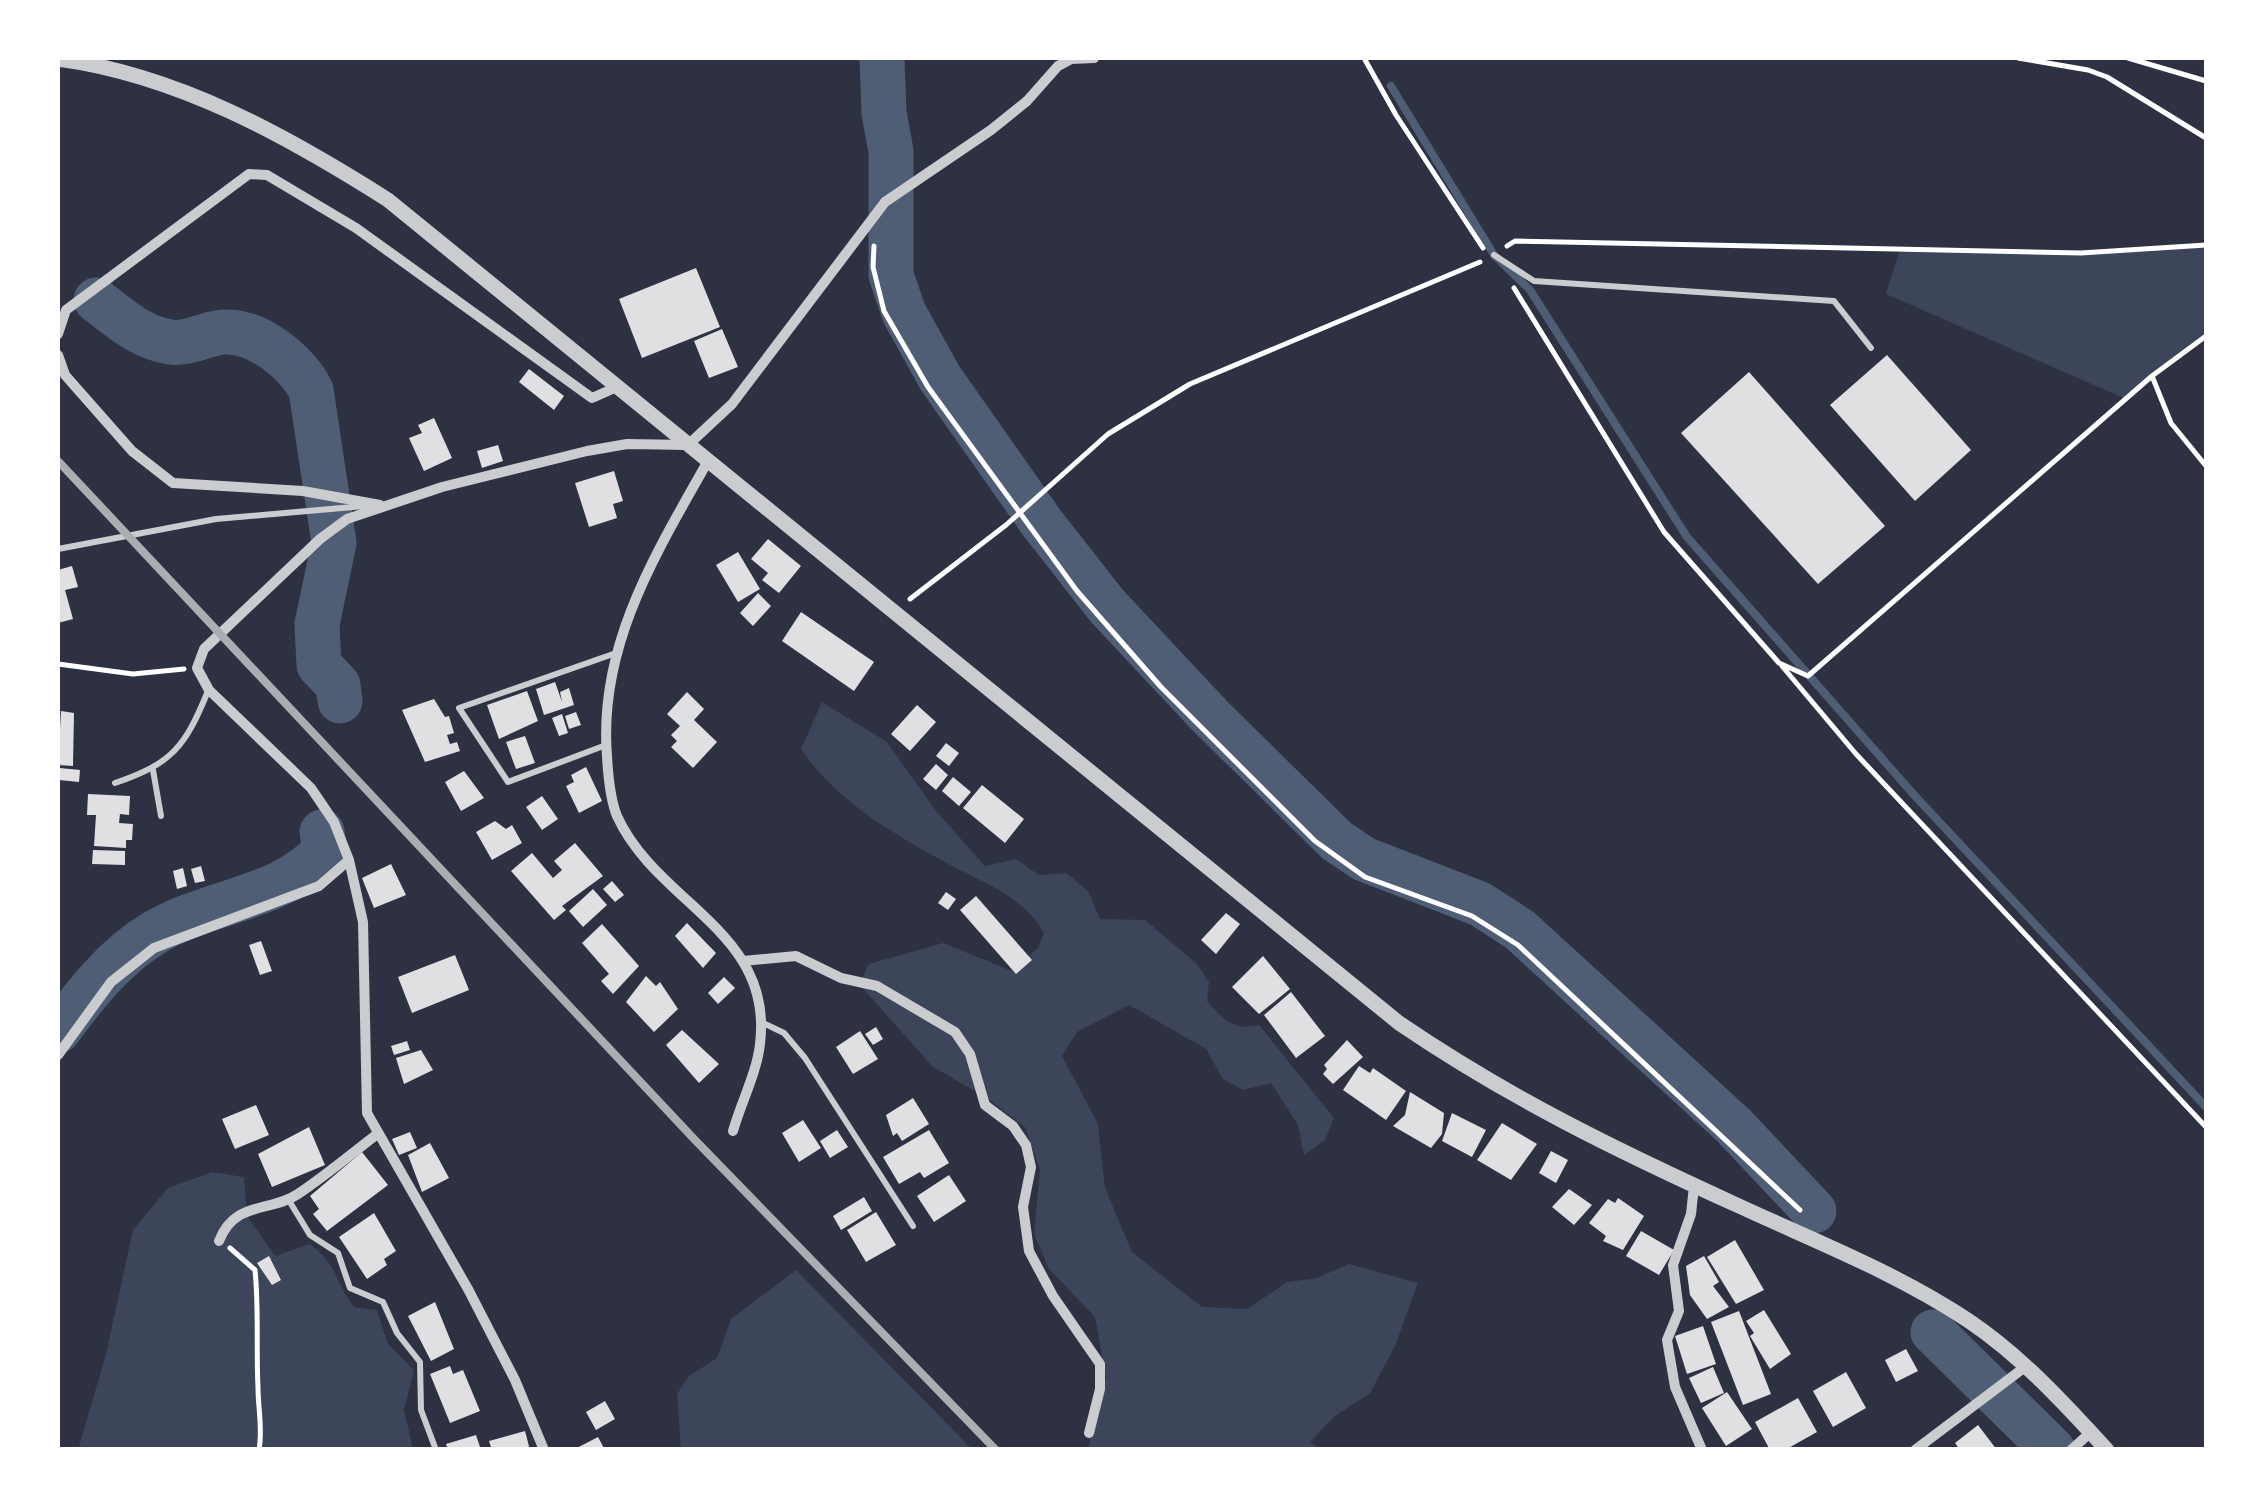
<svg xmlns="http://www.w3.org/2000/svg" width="2264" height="1507" font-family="Commissioner,sans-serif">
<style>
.green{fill:#3c4559}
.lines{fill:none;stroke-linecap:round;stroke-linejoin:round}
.stream{stroke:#4f5d75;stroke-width:8}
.river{stroke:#4f5d75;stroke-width:45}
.building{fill:#e0e0e3}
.path{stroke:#fff;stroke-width:5}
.service{stroke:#caccd0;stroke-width:6}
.minor{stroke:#caccd0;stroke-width:10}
.tertiary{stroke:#caccd0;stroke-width:15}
.rail{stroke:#abadb3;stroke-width:8}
</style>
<rect width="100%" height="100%" fill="#2d3142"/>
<path class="green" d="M2206,245V336L2126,399L1886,294L1900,249L2080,253Z
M822,702L887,742L937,812L985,866L1016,859L1039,875L1066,873L1088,891L1100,919L1145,920L1197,964L1209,982L1207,1001C1224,1020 1233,1031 1259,1025L1334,1118L1325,1140L1304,1155L1298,1125L1271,1083L1243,1090L1223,1079L1206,1049L1129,1005L1077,1032L1062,1056L1098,1124L1105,1188L1132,1252L1202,1307L1247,1309L1287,1282L1317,1278L1349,1264L1418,1283L1395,1346L1370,1393L1335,1416L1310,1442L1320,1449H1088L1106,1377L1095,1317L1049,1269L1034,1234L1040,1170L1025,1127L984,1096L933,1067L859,984L869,964L943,943L1012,971L1038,948L1044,933C1021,893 978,881 939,859C887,830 835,799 801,749Z
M212,1172L244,1177L247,1216L275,1256L310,1244C340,1267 333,1280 354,1307L377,1310L388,1344L414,1370L404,1410L413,1449L78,1450L106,1354L133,1230L168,1188Z
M796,1270L972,1449H681L677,1394L689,1376L717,1358L731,1319Z"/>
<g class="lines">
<path class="stream" d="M1391,86L1494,255L1530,290L1687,537L1915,796L2206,1107"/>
<path class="river" d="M882,58L884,113L891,151V275L904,313L940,378L1042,523L1107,606L1210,716L1337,841L1364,859L1480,904L1520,930L1734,1126L1814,1211
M96,300C120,318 139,337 170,342C188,345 206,333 224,332C258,330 297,363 311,390L334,543L317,624L319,665L338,685L340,701
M58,1031C85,995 115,956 154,933C208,900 284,899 325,850L322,832
M1933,1332L2053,1450"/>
</g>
<path class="building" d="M696,268L720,327L642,358L619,299Z
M722,329L738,367L709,378L694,341Z
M1887,355L1971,450L1915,501L1830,405Z
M529,369L564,396L554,410L519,382Z
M1749,372L1885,526L1818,584L1681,433Z
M434,418L452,458L424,471L409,438L422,433L418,425Z
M498,445L503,461L482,468L477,451Z
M614,471L623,501L613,504L617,518L589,527L575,483Z
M768,539L801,566L779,593L762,580L768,573L751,559Z
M738,552L760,589L738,602L716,565Z
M72,566L78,587L65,590L73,619L58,623V570Z
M758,593L771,606L753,626L740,613Z
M801,612L874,662L854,691L782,641Z
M555,682L562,702L560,692L569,688L574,705L544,715L536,689Z
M527,691L538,721L499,739L487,705Z
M687,692L704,709L694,720L717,742L693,768L671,747L677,741L671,735L680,726L667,714Z
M434,699L445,717L449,716L454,733L447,735L450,744L457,742L460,751L425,762L402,710Z
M917,705L936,722L910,751L891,734Z
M61,711L74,713L73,766L58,765Z
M576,712L581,725L569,729L565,716Z
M562,714L568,733L559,736L552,718Z
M525,736L535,763L516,769L506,742Z
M946,743L959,753L949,766L936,756Z
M936,764L948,775L936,790L923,779Z
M586,767L602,801L579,813L566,786L574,782L571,775Z
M60,768L80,770L79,782L59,780Z
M464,771L484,798L461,811L445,782Z
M953,777L971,792L959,806L942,791Z
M982,785L1024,819L1005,843L963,808Z
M88,794L130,796L129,815L120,814L119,823L133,824L132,840H126V848L94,846L96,815H87Z
M542,796L558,819L542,830L526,807Z
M495,821L506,829L512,825L522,843L492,860L476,832Z
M575,843L603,876L562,906L566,910L554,920L511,871L532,853L553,878L562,870L554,861Z
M93,850L125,851V865L92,864Z
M391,864L406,895L374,908L362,878Z
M201,866L205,881L195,883L191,869Z
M183,868L187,886L177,889L173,871Z
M612,881L624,895L615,902L603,889Z
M593,889L607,905L583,927L569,911Z
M946,892L956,899L948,910L938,903Z
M976,896L1032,960L1016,974L960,910Z
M1226,913L1240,924L1216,954L1201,940Z
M687,923L716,953L703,968L675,936Z
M602,924L639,966L613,994L601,981L609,974L582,943Z
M261,941L272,971L260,975L249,945Z
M455,955L469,990L412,1013L398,977Z
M1263,956L1290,989L1259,1014L1232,987Z
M646,976L656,986L660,982L678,1009L654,1032L626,1002Z
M724,977L735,988L718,1004L708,993Z
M1291,992L1325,1036L1296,1058L1264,1015Z
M876,1027L883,1039L873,1045L865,1034Z
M682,1030L719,1064L699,1083L666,1045Z
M860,1031L878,1059L853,1074L836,1047Z
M1347,1040L1363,1057L1333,1084L1323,1074L1327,1069L1324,1065Z
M407,1041L410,1050L394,1055L391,1046Z
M421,1050L433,1070L404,1084L396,1058Z
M1359,1066L1370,1073L1373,1068L1406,1091L1386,1120L1343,1090Z
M1410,1092L1444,1113L1442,1134L1431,1148L1393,1126L1405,1115Z
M913,1098L929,1124L902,1141L897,1133L893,1136L886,1115Z
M256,1105L269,1135L235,1149L222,1119Z
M1452,1113L1486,1130L1472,1157L1442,1141Z
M803,1120L821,1148L799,1162L782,1133Z
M1502,1123L1537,1144L1511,1180L1477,1160Z
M309,1127L325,1165L272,1187L258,1154Z
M837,1130L848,1147L830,1158L820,1141Z
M929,1130L949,1163L924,1178L920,1172L899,1184L883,1157Z
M410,1132L417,1148L399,1155L392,1139Z
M430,1143L449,1178L422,1192L408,1155Z
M1551,1151L1568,1160L1556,1183L1539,1173Z
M362,1152L388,1185L327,1231L313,1214L319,1209L310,1196Z
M949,1175L966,1201L934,1222L917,1196Z
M1569,1189L1592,1205L1574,1225L1552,1207Z
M864,1197L872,1211L841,1230L833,1216Z
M1618,1198L1644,1216L1623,1250L1603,1241L1606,1236L1589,1223L1608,1199L1615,1203Z
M876,1212L896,1245L866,1262L847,1230Z
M374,1213L396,1251L384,1259L387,1265L367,1279L339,1237Z
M1641,1231L1674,1250L1659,1275L1626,1256Z
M1735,1240L1764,1290L1736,1304L1707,1257Z
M269,1256L281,1280L272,1285L257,1263Z
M1704,1256L1719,1282L1713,1286L1729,1307L1707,1319L1690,1295L1686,1266Z
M435,1302L454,1349L431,1361L408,1316Z
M1764,1310L1791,1354L1770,1369L1750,1336L1754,1333L1746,1321Z
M1739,1311L1771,1394L1743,1405L1711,1322Z
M1703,1326L1716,1364L1687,1374L1675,1336Z
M1906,1349L1918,1371L1896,1382L1885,1360Z
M450,1366L453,1374L463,1370L480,1411L450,1423L430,1374Z
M1713,1367L1724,1393L1701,1403L1689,1378Z
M1846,1372L1866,1408L1833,1427L1813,1391Z
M1727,1392L1752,1429L1726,1446L1702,1408Z
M1798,1398L1817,1432L1785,1450H1770L1755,1422Z
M605,1401L615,1419L596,1430L586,1412Z
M1978,1425L1997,1450H1960L1955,1443Z
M525,1431L530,1450H492L489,1441Z
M476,1435L481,1450H448L446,1444Z
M598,1437L605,1450H573Z"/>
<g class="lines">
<path class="path" d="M1364,58L1396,115L1483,248
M2018,58L2088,70L2107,77L2206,138
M2128,58L2206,81
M874,246L873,267L884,311L928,387L1077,591L1161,687L1315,841L1365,877L1472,916L1518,945L1800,1210
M1507,246L1515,241L2081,253L2206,245
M1514,288L1664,532L1779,663L1808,676L2152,376L2206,336
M2152,376L2171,423L2206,466
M910,599L1006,525L1108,434L1190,384L1480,262
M58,664L133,674L184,669
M1782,666L1856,754L2206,1127
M230,1248L255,1270C259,1310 256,1348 258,1387C258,1410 263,1428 259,1450"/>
<path class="service" d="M1494,255L1534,281L1834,301L1871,348
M58,549L216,519L365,506
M606,745L508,782L459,708L616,653
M153,770L161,816
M115,783C173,763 185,747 208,691
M761,1022L784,1033L805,1058L913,1226
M288,1199L310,1235L338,1253L350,1288L383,1302L397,1333L420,1362L421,1410L436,1450"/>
<path class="minor" d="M58,334L66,310L249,174L267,175L356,228L592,398L619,386
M58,355L65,375L132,451L173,483L303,491L380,505
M708,461C656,553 598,646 607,756C608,774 610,799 617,816C657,904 774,931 760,1044C757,1072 741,1103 733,1131
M743,961L796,956L841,978L877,986L955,1032L970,1054L985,1105L1013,1126L1026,1145L1031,1167L1023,1207L1029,1251L1053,1296L1100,1364V1389L1089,1433
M58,1055L111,982L154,948L319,886L349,860
M1694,1186L1691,1214L1673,1265L1679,1311L1667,1340L1675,1387L1702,1450
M219,1241C235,1200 270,1213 298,1194C325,1176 350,1155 376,1135
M544,1450L515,1380L468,1289L367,1113L363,922L349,860L334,822L311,788L209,690L197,668L204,649L320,539L347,519L442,487L587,451L627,444L688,445L732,404L885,202L991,130L1027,101L1058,66L1071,59L1094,58
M1915,1450L2025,1367
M2071,1450L2091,1432"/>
<path class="tertiary" d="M58,59C178,75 287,136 388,200L1399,1023C1509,1098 1618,1151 1739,1206C1817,1242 1897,1273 1969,1321C2021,1356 2065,1404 2107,1450"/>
<path class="rail" d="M58,461L695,1140L996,1450"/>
</g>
<rect width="2264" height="1507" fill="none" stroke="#ffffff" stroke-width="120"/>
</svg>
